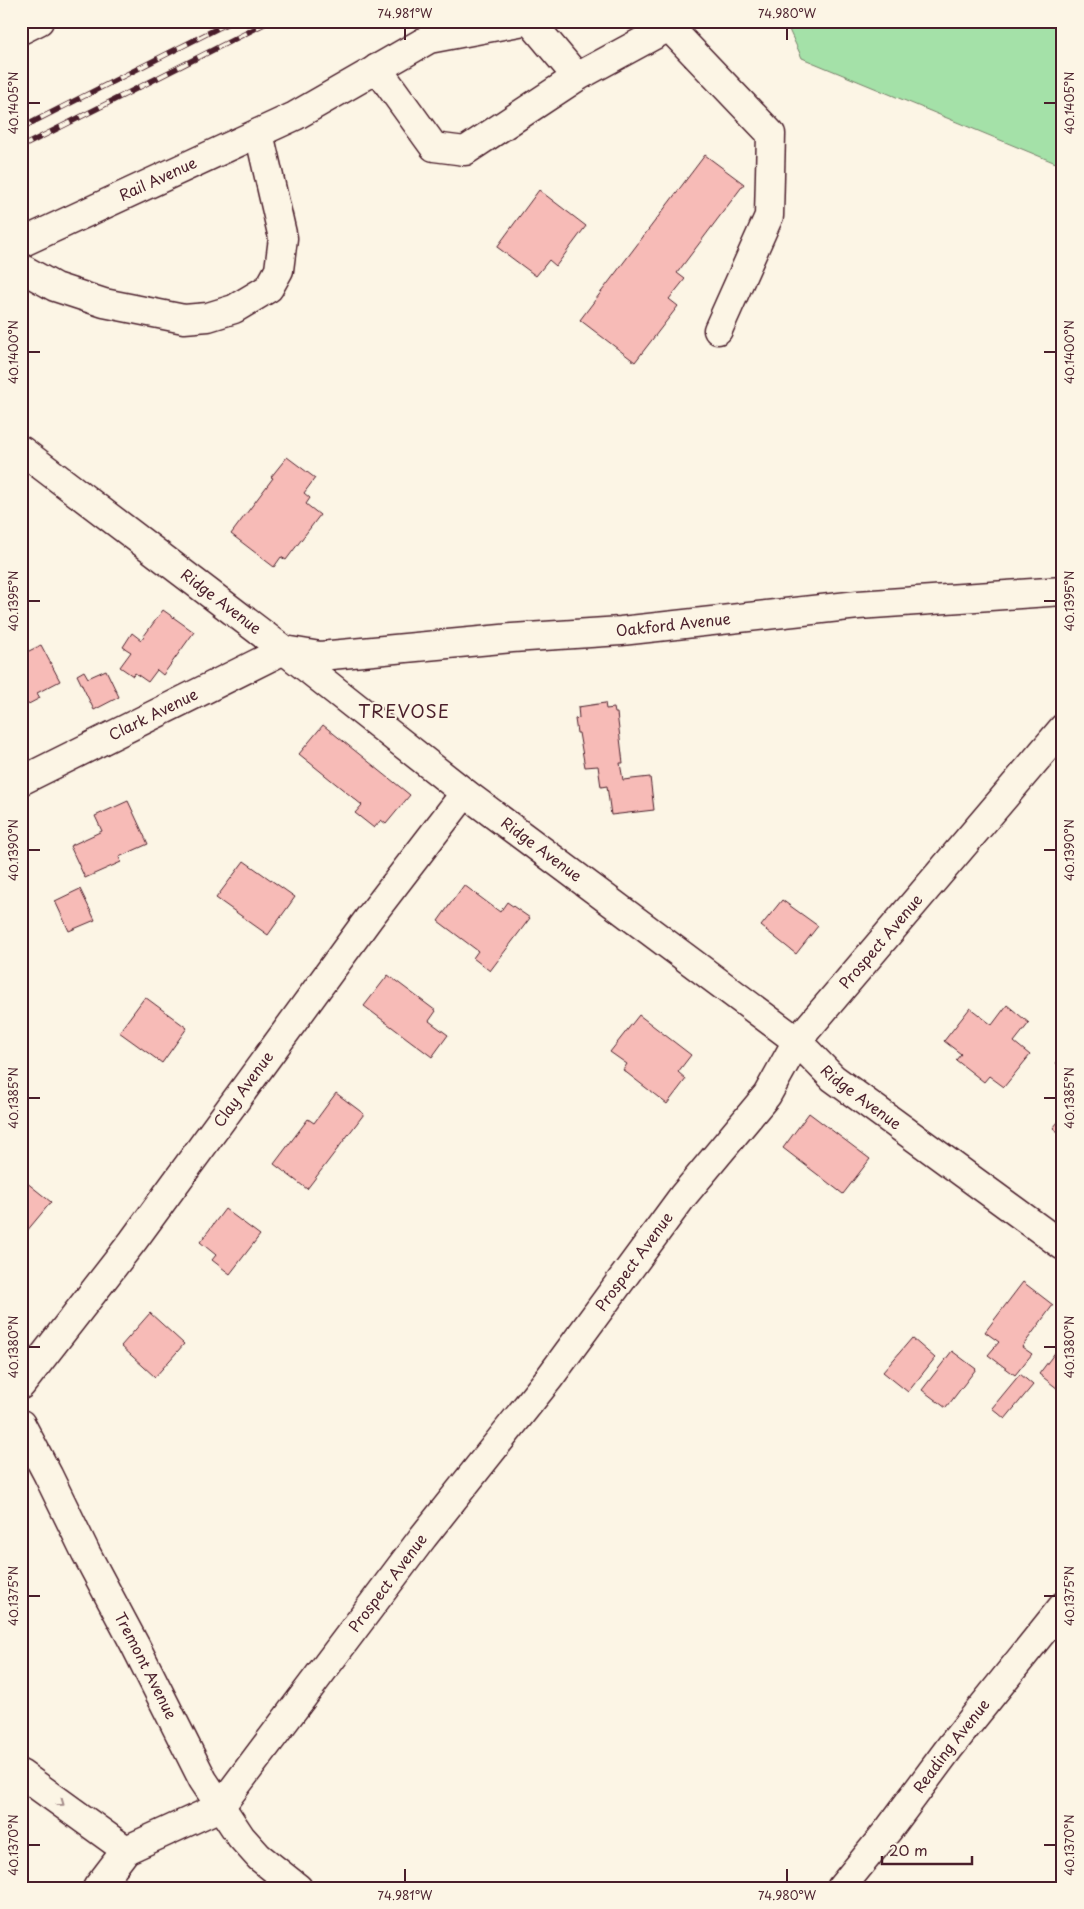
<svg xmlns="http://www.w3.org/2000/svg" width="1084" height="1909" font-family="'Playpen Sans',sans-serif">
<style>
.green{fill:#a4e1a8;stroke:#77806a}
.building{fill:#f7bbb7;stroke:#4a1f2b}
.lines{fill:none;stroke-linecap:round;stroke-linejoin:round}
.minor-casing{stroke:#4a1f2b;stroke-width:31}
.minor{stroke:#fcf5e5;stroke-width:28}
.rail-casing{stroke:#4a1f2b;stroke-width:5.5}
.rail{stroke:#fcf5e5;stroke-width:4;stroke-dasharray:11;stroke-linecap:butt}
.oneway{stroke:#a38a88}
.ticks{fill:none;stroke:#4a1f2b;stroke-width:2}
.labels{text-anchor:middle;stroke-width:4;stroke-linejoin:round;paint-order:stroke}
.street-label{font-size:15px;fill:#4a1f2b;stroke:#fcf5e5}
.quarter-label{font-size:18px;letter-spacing:1px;fill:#4a1f2b;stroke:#fcf5e5}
.neatline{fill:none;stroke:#4a1f2b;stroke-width:2}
.ticks-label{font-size:12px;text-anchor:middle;fill:#4a1f2b}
</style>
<rect width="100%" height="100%" fill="#fcf5e5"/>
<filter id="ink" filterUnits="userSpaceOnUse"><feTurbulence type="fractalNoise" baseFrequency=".02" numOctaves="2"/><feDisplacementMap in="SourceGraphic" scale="10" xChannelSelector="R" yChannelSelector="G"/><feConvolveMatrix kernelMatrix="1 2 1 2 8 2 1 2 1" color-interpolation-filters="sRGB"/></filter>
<g filter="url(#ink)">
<path class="green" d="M785,21H1063V166L802,58Z"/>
<path class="building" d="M705,155L744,184L677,273L685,279L669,299L678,306L635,362L580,320Z
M539,190L586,226L556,266L549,260L536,276L497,247Z
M287,457L315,478L304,493L310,498L306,504L320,515L286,560L281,557L274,567L231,534L273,478L271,477Z
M163,610L194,632L163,675L157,670L148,682L135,673L133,676L120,667L131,652L123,647L132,633L141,640Z
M41,645L60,681L37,693L40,698L21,708V655Z
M106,670L119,697L94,710L77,675L84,671L88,678Z
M605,703L606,709L614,708L615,713H617L623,763H620L623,780L650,777L654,810L611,815L607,786L601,787L598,766L585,767L579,733H577L575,719L579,718L578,707Z
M323,725L410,795L386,824L381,820L374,828L355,813L362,805L299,754Z
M128,801L148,844L119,857L121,862L85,878L70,846L102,831L95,816Z
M244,861L295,897L268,935L216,898Z
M464,885L500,912L507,902L530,918L490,971L473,958L478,951L438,921Z
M80,889L95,920L69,931L55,901Z
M782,900L818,926L796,954L761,926Z
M388,975L436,1011L429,1021L448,1035L432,1057L364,1006Z
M145,997L187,1028L162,1063L119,1032Z
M1007,1005L1029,1023L1014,1042L1030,1055L1004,1087L989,1076L984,1082L956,1060L961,1054L944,1041L970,1008L992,1025Z
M639,1015L691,1055L678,1072L686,1079L667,1104L623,1070L627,1064L610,1052Z
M1063,1054V1069L1056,1063Z
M336,1093L364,1114L307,1189L274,1164L308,1119L314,1123Z
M809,1113L870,1159L843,1194L783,1148Z
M1063,1116V1136L1053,1128Z
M21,1178L51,1202L21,1238Z
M225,1209L260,1235L230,1274L212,1260L216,1255L200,1242Z
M1023,1282L1053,1305L1022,1347L1032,1354L1015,1375L988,1355L999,1342L985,1332Z
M150,1313L184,1344L155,1377L121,1346Z
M912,1338L935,1358L908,1392L883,1372Z
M1063,1342V1393L1039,1374Z
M952,1351L976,1369L946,1408L922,1390Z
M1020,1374L1033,1385L1005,1419L992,1408Z"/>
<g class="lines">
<g class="minor-casing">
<g id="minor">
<path d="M530,21L577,77L669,27L771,134L769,216L718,330"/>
<path d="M21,30L39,21"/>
<path d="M377,68L434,147L465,151L577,77"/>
<path id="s1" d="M21,243L295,116L429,39L524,21"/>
<path d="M21,268L55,287L104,303L184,319L208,317L234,309L269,288L279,270L283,238L259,133"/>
<path id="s2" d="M21,450L284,650L465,793L797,1041L833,1078L1063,1246"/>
<path id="s3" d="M21,781L284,650L320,656L512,638L621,631L858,605L1063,591"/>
<path id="s4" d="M21,1385L133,1241L369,918L465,793"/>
<path id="s5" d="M21,1424L48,1475L86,1553L135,1645L203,1780L241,1837L259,1857L298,1888"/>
<path d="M21,1774L126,1850"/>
<path id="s6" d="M97,1888L126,1850L220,1807L423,1537L550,1377L683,1196L767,1095L797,1041L1063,728"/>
<path id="s7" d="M841,1888L889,1829L950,1747L1063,1606"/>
</g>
</g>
<use href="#minor" class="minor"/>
<g class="rail-casing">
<path id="rail" d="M21,128L232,21
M21,147L270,21"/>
</g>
<use href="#rail" class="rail"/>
</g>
<defs><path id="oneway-chevron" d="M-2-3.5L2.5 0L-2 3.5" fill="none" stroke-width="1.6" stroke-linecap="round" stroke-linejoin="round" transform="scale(1.25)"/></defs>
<use class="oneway" href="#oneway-chevron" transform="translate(61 1803) rotate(36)"/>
</g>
<path class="ticks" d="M405,28V40M787,28V40M28,103H40M1044,103H1056M28,352H40M1044,352H1056M28,601H40M1044,601H1056M28,850H40M1044,850H1056M28,1098H40M1044,1098H1056M28,1347H40M1044,1347H1056M28,1596H40M1044,1596H1056M28,1845H40M1044,1845H1056M405,1869V1882M787,1869V1882"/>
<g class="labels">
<g class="street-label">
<text dy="5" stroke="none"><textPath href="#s1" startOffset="151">Rail Avenue</textPath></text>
<text dy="5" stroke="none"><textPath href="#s2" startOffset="251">Ridge Avenue</textPath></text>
<text dy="5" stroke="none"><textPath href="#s3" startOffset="685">Oakford Avenue</textPath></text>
<text dy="5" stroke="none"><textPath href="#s3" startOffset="148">Clark Avenue</textPath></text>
<text dy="5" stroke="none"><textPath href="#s2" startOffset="656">Ridge Avenue</textPath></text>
<text dy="5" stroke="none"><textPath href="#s6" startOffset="1241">Prospect Avenue</textPath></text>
<text dy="5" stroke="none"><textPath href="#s4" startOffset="370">Clay Avenue</textPath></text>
<text dy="5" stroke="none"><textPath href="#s2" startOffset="1061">Ridge Avenue</textPath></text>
<text dy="5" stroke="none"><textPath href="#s6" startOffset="836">Prospect Avenue</textPath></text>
<text dy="5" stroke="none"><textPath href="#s6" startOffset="431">Prospect Avenue</textPath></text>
<text dy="5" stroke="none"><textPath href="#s5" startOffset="272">Tremont Avenue</textPath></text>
<text dy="5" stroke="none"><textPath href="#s7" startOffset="180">Reading Avenue</textPath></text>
</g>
<g class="quarter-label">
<text x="404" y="718">TREVOSE</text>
</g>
</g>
<rect width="1084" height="1909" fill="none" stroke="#fcf5e5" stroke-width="55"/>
<path d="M882 1856v8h90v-8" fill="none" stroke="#4a1f2b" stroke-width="2.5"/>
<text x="889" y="1856" font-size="15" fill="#4a1f2b" stroke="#fcf5e5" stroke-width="4" paint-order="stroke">20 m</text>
<rect x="28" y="28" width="1028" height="1854" class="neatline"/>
<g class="ticks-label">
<text x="405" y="18">74.981°W</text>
<text x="787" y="18">74.980°W</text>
<text transform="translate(14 103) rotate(-90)" y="4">40.1405°N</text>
<text transform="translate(1070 103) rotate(-90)" y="4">40.1405°N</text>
<text transform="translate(14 352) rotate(-90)" y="4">40.1400°N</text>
<text transform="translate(1070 352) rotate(-90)" y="4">40.1400°N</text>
<text transform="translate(14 601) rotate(-90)" y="4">40.1395°N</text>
<text transform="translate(1070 601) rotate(-90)" y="4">40.1395°N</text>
<text transform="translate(14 850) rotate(-90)" y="4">40.1390°N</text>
<text transform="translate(1070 850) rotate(-90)" y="4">40.1390°N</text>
<text transform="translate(14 1098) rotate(-90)" y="4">40.1385°N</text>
<text transform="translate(1070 1098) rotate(-90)" y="4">40.1385°N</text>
<text transform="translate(14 1347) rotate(-90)" y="4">40.1380°N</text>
<text transform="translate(1070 1347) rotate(-90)" y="4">40.1380°N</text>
<text transform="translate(14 1596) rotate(-90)" y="4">40.1375°N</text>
<text transform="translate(1070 1596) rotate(-90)" y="4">40.1375°N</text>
<text transform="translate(14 1845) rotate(-90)" y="4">40.1370°N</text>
<text transform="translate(1070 1845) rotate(-90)" y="4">40.1370°N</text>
<text x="405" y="1900">74.981°W</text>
<text x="787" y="1900">74.980°W</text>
</g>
</svg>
